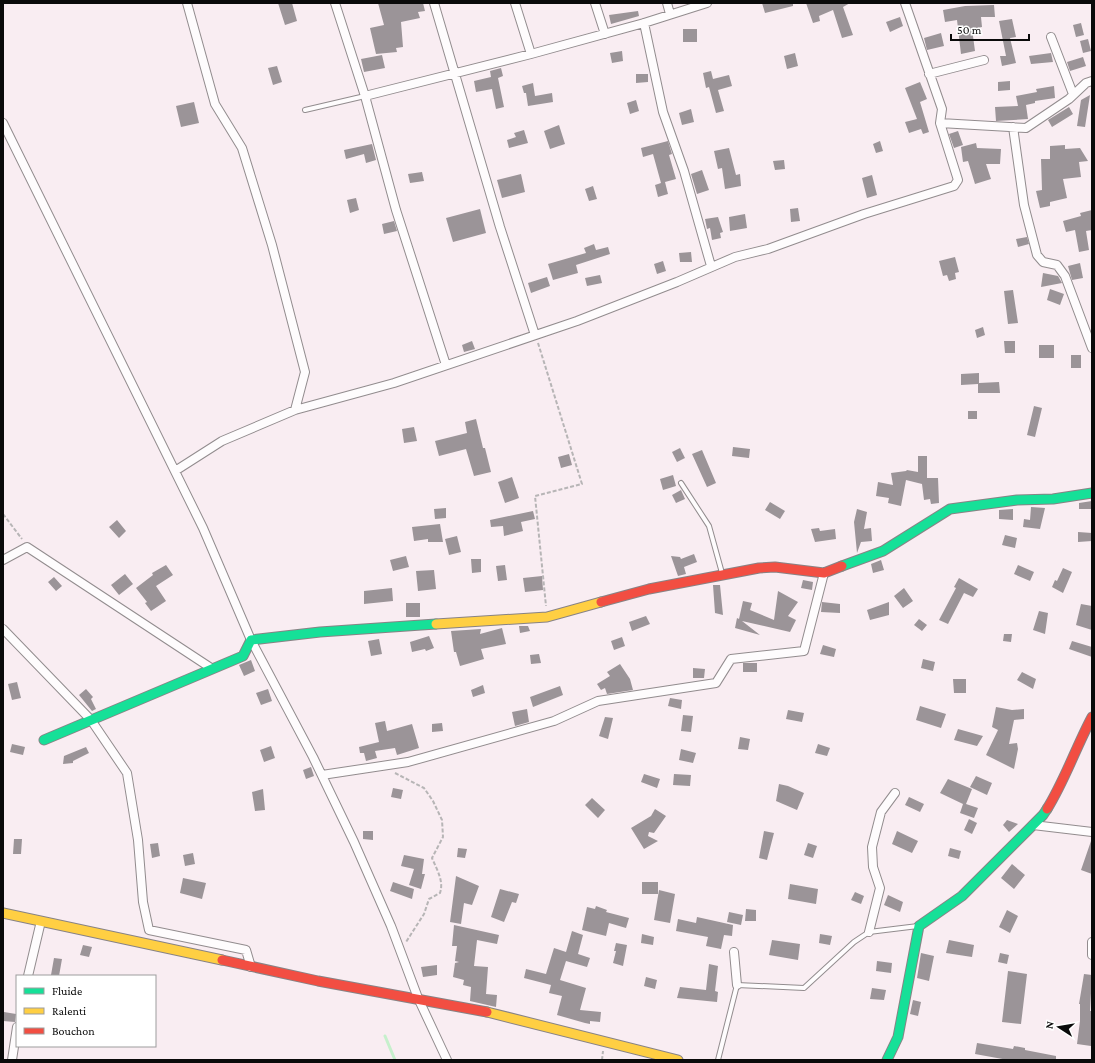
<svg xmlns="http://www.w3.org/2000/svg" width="1095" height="1063" font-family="'Crimson Pro',serif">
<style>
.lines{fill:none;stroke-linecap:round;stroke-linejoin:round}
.stream{stroke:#c6f0cc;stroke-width:3}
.building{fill:#9b9498}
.lane-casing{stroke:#928c8e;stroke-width:6}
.street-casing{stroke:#928c8e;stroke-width:10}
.fast-casing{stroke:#888385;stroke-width:11}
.slow-casing{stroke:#888385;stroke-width:11}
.jam-casing{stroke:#888385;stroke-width:11}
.path{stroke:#b7b5b6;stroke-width:2;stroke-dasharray:4 2;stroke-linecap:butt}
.lane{stroke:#fefcfd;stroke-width:4}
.street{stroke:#fefcfd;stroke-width:8}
.fast{stroke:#16e098;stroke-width:9}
.slow{stroke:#ffcf43;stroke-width:9}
.jam{stroke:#f24e42;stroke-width:9}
</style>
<rect width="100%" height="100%" fill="#f9edf2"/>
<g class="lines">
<path class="stream" d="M385,1036L395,1060"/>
</g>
<path class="building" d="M278,3H292L297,21L285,25Z
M378,3H423L425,11L418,12L420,18L401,22L403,47L396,48L397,52L376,54L370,28L384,25Z
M762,3H793V6L765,13Z
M806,3H850L843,7L853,35L842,38L833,10L819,16L820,21L813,23Z
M994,5L995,17H981L982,27L972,29L975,51L961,54L957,20L945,22L943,10L965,6Z
M638,11L639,16L611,24L609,15Z
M900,17L903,26L890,32L886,22Z
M1012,19L1016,37L1010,38L1016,63L1002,66L1000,56H1006L999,21Z
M1081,23L1084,35L1076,37L1073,25Z
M683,29H697V42H683Z
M941,33L944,46L927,50L924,38Z
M1088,39L1091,51L1083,53L1080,41Z
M622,51L623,61L612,63L610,53Z
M795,53L798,66L787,69L784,56Z
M1051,53L1053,62L1031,64L1029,56Z
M382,55L385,68L364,72L361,59Z
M1083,57L1086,66L1070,71L1067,62Z
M277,66L282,82L273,85L268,68Z
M501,68L503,76L498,78L504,107L496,109L492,89L476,92L474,81L491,77L490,71Z
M711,71L713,79L729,75L732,86L718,90L724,111L716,113L709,87L706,88L703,73Z
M636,74H648V82L636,83Z
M1010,81V90L998,91V82Z
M920,82L927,99L920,102L929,132L923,134L921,129L909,133L905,122L917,119L905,88Z
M533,83L535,96L552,93L553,102L528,106L526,93H524L522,86Z
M1054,86L1055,98L1035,101V103L1026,105L1028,119L996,121L995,107L1018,106L1016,96L1037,92L1036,89Z
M1090,95L1085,127L1077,126L1081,100Z
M636,100L639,111L630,114L627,103Z
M194,102L199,123L181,127L176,106Z
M1069,107L1073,114L1052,127L1048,120Z
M691,109L694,122L682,125L679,113Z
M559,125L565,144L550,149L544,131Z
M524,130L528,143L509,148L507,140L516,137L514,133Z
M958,131L963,145L954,148L949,134Z
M668,141L672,154L669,155L676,179L665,182L668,194L658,197L655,185L661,183L653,154L643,157L641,148Z
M880,141L883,151L876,153L873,144Z
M976,143L977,148L1001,149L1000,164H986L991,179L975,184L968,161L963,162L961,147Z
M372,144L376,160L366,163L364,154L346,159L344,150Z
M1065,145V149L1080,148L1088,161L1079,162L1081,177L1063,179L1067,198L1050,202V206L1040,208L1036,191L1042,190L1041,159H1050V146Z
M729,148L736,175L740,174L741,186L725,189L722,168L718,169L714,151Z
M784,160L785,169L775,170L773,161Z
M702,170L709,190L697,194L691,174Z
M422,172L424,181L410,183L408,174Z
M521,174L525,192L502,198L497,180Z
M872,175L877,195L867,198L862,178Z
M593,186L597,199L589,201L585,189Z
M356,198L359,210L350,213L347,200Z
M798,208L800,221L791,222L790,209Z
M480,209L486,233L453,242L446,218Z
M1092,210V230L1086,231L1089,250L1079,252L1075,230L1066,232L1063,221L1081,216L1080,213Z
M745,214L747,228L730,231L729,217Z
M718,217L723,232L720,233L721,238L712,240L710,228L707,229L705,219Z
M394,221L397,231L384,234L382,224Z
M1027,237L1029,244L1018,247L1016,239Z
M594,244L596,250L608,247L610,254L576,265L578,273L553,280L548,264L586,253L584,248Z
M691,252L692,262H680L679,253Z
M955,257L959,272L955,273L956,279L949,281L947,275L943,276L939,261Z
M663,261L666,271L657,274L654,264Z
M1080,263L1083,278L1072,280L1068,266Z
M1043,273L1058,276L1062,283L1041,287Z
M600,275L602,283L587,286L585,278Z
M547,277L550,286L531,293L528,283Z
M1050,289L1064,294L1060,305L1047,300Z
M1013,290L1018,323L1008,324L1004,291Z
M983,327L985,335L977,338L975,330Z
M472,341L475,349L464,352L462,345Z
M1004,341H1015V353H1005Z
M1039,345H1054V358H1039Z
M1071,355H1081V368H1071Z
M979,373V383L999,382L1000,393H978V384L961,385V374Z
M1034,406L1042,408L1035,437L1027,435Z
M968,411H977V419H968Z
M476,419L483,448H485L491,472L474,476L466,449L439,456L435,441L467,433L465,422Z
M414,427L417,441L404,443L402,429Z
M733,447L750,449L749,458L732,456Z
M680,448L685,458L677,462L672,452Z
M702,450L716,483L707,487L692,454Z
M569,454L572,465L561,468L558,457Z
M918,456H927V478H938L939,503L931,504L930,499L924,500L922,484L906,480L901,506L888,503L889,498L876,496L878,482L893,485L891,473L906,471L907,470L918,472Z
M673,475L676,486L663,490L660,479Z
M512,477L519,498L505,503L498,482Z
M681,490L685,499L676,503L672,495Z
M1092,501V509H1079V503Z
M770,502L785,511L780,519L765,510Z
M1031,507L1045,508L1040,529L1023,527L1024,519L1030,520Z
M446,508V518L435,519L434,509Z
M857,509L867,512L864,529L871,528L872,541L861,542L857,553L854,522Z
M1013,509V520L999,519V510Z
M533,511L535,519L521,522L523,531L504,536L503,526L491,527L490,520Z
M117,520L126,531L119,538L109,527Z
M440,524L443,542H428V539L414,541L412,527Z
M819,528L820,531L835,529L836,539L815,542L811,529Z
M1078,532L1092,533V541L1078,542Z
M1005,535L1017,538L1015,548L1002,545Z
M457,536L461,552L449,555L445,539Z
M694,554L697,562L684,567L686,574L678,576L671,556L680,557L681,559Z
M406,556L409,567L393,571L390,560Z
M471,559H481V572L472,573Z
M881,560L884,570L873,573L871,564Z
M166,565L173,575L156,586L166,601L151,611L145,603L147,602L136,588L153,575L152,573Z
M505,565L507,580L498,581L496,566Z
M1018,565L1034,572L1030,581L1014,574Z
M1063,568L1072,572L1063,593L1052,587L1055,580L1057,581Z
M434,570L436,589L418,591L416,571Z
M125,574L133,584L119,595L111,585Z
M542,576L543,590L525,592L523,578Z
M54,577L62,586L56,591L48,582Z
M959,578L978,589L973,597L964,593L948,624L939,620L956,588L954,587Z
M803,580L813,582L812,590L801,588Z
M713,585H720L723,615L715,613Z
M392,588L393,601L364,604V591Z
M904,588L913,601L903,608L894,596Z
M778,591L798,602L788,616L796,620L790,632L742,621L760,635L735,628L737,618L739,619L743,601L752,603L750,610L774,620Z
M822,602L840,604V613L821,612Z
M889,602V615L870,620L867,610Z
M406,603H420V617H406Z
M1081,604L1092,606V630L1076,625Z
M1039,611L1048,613L1045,634L1033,630Z
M646,616L650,624L632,631L629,622Z
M919,619L927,625L922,631L914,625Z
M519,626H528L530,631L520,633Z
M502,628L506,644L481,649L484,659L460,666L456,652H454L451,631L481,629L480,634Z
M1004,634H1012L1011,642L1003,641Z
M429,636L434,648L426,651L425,649L412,652L410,642Z
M622,637L625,646L614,650L611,641Z
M379,639L382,654L371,656L368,641Z
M1072,641L1092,647V657L1069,649Z
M823,645L836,649L834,657L820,654Z
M539,654L541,663L531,664L530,655Z
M923,659L935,662L933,671L921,668Z
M251,660L255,671L244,676L239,665Z
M743,663H757V672H743Z
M620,664L630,679L633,690L607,694L605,688L601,690L597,684L610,676L607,672Z
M693,668L705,669L704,678H693Z
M1022,672L1036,679L1033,689L1017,680Z
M953,679H966V693H954Z
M17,682L21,698L12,700L8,684Z
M483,685L485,693L473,697L471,690Z
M560,686L563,695L533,707L530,697Z
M86,689L93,697L91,699L96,709L92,711L79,695Z
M268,689L272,701L261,705L256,693Z
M670,698L682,700L681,709L668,706Z
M920,706L946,714L941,728L916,720Z
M996,707L1012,710L1024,709V719L1014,720L1009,744L1017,743L1018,749L1014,769L986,755L998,730L992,727Z
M527,709L529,722L515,726L512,712Z
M788,710L804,713L802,722L786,719Z
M683,715L693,716L691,732L681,731Z
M605,717L613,718L608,739L599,736Z
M385,721L387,731L412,724L419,748L397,755L395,748L375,751L377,758L366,761L364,753H360L359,747L379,742L375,723Z
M442,723L443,731L432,732V724Z
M958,729L983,736L977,746L954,740Z
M740,737L750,739L748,750L738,749Z
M12,744L25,747L23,755L10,752Z
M818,744L830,748L827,756L815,753Z
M271,746L275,758L264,762L260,750Z
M86,747L89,753L73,761V763L63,764L64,756Z
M681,749L696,753L693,763L679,760Z
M311,767L314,776L306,779L303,770Z
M644,774L660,779L657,788L641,782Z
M674,774L691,775L690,786L673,785Z
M976,776L992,783L987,795L970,787Z
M948,779L972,789L966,804L978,808L974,818L960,813L963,804L940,793Z
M779,784L788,786L804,793L797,810L776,801Z
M393,788L403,790L401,799L391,797Z
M263,789L265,810L255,811L252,792Z
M909,797L924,804L920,812L905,805Z
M592,798L605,810L598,818L585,805Z
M655,809L666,816L654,833L649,832L648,836L658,841L644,849L631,828L651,816Z
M969,819L977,823L972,834L964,830Z
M1007,820L1018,824L1009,832L1003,825Z
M363,831H373V840L363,839Z
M764,831L774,833L767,860L759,858Z
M897,831L918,841L912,853L892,844Z
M14,839H22L21,854H13Z
M1091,841H1092V874L1081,870Z
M158,843L160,856L152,858L150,844Z
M808,843L817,846L813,858L804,855Z
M458,848L467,849L465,858L457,857Z
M950,848L961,851L959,859L948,856Z
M193,853L195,864L185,866L183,855Z
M404,855L424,859L422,874H425L421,889L409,885L414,869L401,866Z
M1012,864L1025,875L1014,889L1001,878Z
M456,876L479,886L472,905L464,903L461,924L450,922Z
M183,878L206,883L202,899L180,893Z
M393,882L414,889L412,899L390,891Z
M642,882H658V894H642Z
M790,884L818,889L816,904L788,899Z
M500,889L519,894L516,903L512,902L504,922L491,917Z
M659,890L675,894L670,923L654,920Z
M855,892L864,896L861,904L851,900Z
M888,895L903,902L900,912L884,905Z
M596,906L607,910L606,912L629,918L626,928L609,923L606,936L582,930L587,907L595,909Z
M746,909L756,910V921H745Z
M1007,910L1018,916L1010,933L999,927Z
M729,912L743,915L741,925L727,922Z
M697,917L733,925L732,936L724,935L721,949L706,946L708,937L676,931L678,919L696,923Z
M454,925L499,935L497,944L477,940L474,966L488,967L486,994L497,995L496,1007L470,1001L471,987L463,985L464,980L453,977L455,963L459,962L455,961L457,946H452Z
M572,931L583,935L578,954L590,958L587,967L566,961L560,980L586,988L580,1010L601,1012L600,1022L590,1021V1024L585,1023L557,1015L562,996L549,993L551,985L524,978L526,969L546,974L554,948L566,952Z
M642,934L654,937L653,945L641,943Z
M820,934L832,936L830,945L819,943Z
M772,940L800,944L798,960L769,955Z
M949,940L974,945L972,957L946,953Z
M616,943L627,945L623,966L613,963L616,951H614Z
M83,945L92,947L89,957L80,955Z
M921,953L934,956L929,981L917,978Z
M1000,953L1009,955L1007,964L998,962Z
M54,958L62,959L59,976L51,975Z
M877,961L892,963L891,973L876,971Z
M709,964L718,966L715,991L718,992L717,1002L677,998L680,987L706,990Z
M437,965V975L423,977L421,967Z
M1008,971L1027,974L1021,1024L1002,1022Z
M1084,974L1092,975L1090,1011H1092L1091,1046L1077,1044L1080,1021V1004H1079Z
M646,977L657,980L655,989L644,986Z
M872,988L886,990L884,1000L870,999Z
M913,1000L921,1002L918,1016L910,1014Z
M4,1012L16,1014L15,1022L3,1021Z
M977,1043L1013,1049L1014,1046L1025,1048V1050L1056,1056V1060H1008L975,1054Z"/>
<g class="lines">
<g class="lane-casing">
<path id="lane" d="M305,110L365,96
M681,483L709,526L722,573
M718,1060L737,985L804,988L854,942L869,932L918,926"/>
</g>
<g class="street-casing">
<path id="street" d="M187,3L215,104L242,148L272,245L305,372L295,410
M335,3L365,96L396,210L446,365
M434,3L500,227L535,335
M515,3L531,54
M595,3L605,34
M667,3L670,14
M644,23L663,112L684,171L711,266
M1051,37L1073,94
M929,74L984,60
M365,96L531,54L644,23L707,3
M3,123L203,528L251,640L313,757L354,842L391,926L418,998L447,1060
M940,123L1026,128L1069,99L1086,83L1092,81
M1013,127L1024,205L1037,255L1043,262L1057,265L1065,276L1092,348
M175,471L222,441L295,410L394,383L577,321L677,282L735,257L768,249L864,214L954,186L958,180L940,123L942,109L905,3
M3,560L27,547L211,668
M3,629L91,720L127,773L138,840L143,902L149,930L246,950L251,967
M322,775L408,762L554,721L598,701L716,683L731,659L804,651L824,573
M1033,825L1092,832
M869,932L880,888L873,867L872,847L881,812L895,793
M1092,942V955
M734,952L737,985
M28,976L41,921
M12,1060L17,1027"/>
</g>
<g class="fast-casing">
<path id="fast" d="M842,566L883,551L950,509L1017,500L1053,499L1092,493
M44,740L243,656L251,640L320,632L436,624
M887,1060L898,1037L919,926L962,896L1043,815L1047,809"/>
</g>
<g class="slow-casing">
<path id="slow" d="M436,624L547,617L601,602
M3,913L222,960
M487,1012L678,1060"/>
</g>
<g class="jam-casing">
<path id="jam" d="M601,602L649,589L759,568L775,567L824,573L842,566
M1047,809C1065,780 1076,747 1092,717
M222,960L318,981L487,1012"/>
</g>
<path class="path" d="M538,343L582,484L535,496L546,606
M3,514L22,539
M395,773L424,788L433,801L442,820L443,837L432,858C437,870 444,881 440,893L429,899L424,914L406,942
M602,1060L603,1051"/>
<use href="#lane" class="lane"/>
<use href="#street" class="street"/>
<use href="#fast" class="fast"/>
<use href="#slow" class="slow"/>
<use href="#jam" class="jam"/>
</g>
<rect width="1095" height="1063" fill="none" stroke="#0a0a0a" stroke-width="8"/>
<rect x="16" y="975" width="140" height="72" fill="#ffffff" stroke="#9d9d9d"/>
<rect x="24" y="988" width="20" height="6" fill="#16e098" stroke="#9d9d9d"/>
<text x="52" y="995" font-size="12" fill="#0a0a0a">Fluide</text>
<rect x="24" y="1008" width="20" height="6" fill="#ffcf43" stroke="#9d9d9d"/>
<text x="52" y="1015" font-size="12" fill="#0a0a0a">Ralenti</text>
<rect x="24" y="1028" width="20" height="6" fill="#f24e42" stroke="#9d9d9d"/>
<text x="52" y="1035" font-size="12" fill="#0a0a0a">Bouchon</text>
<g transform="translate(1059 1027) rotate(282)" stroke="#ffffff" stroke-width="3" paint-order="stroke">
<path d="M0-3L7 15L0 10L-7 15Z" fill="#0a0a0a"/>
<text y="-6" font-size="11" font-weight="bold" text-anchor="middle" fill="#0a0a0a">N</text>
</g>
<path d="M951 34v6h78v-6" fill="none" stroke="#0a0a0a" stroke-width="2"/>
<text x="957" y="34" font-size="12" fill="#0a0a0a" stroke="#ffffff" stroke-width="3" paint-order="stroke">50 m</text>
</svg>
